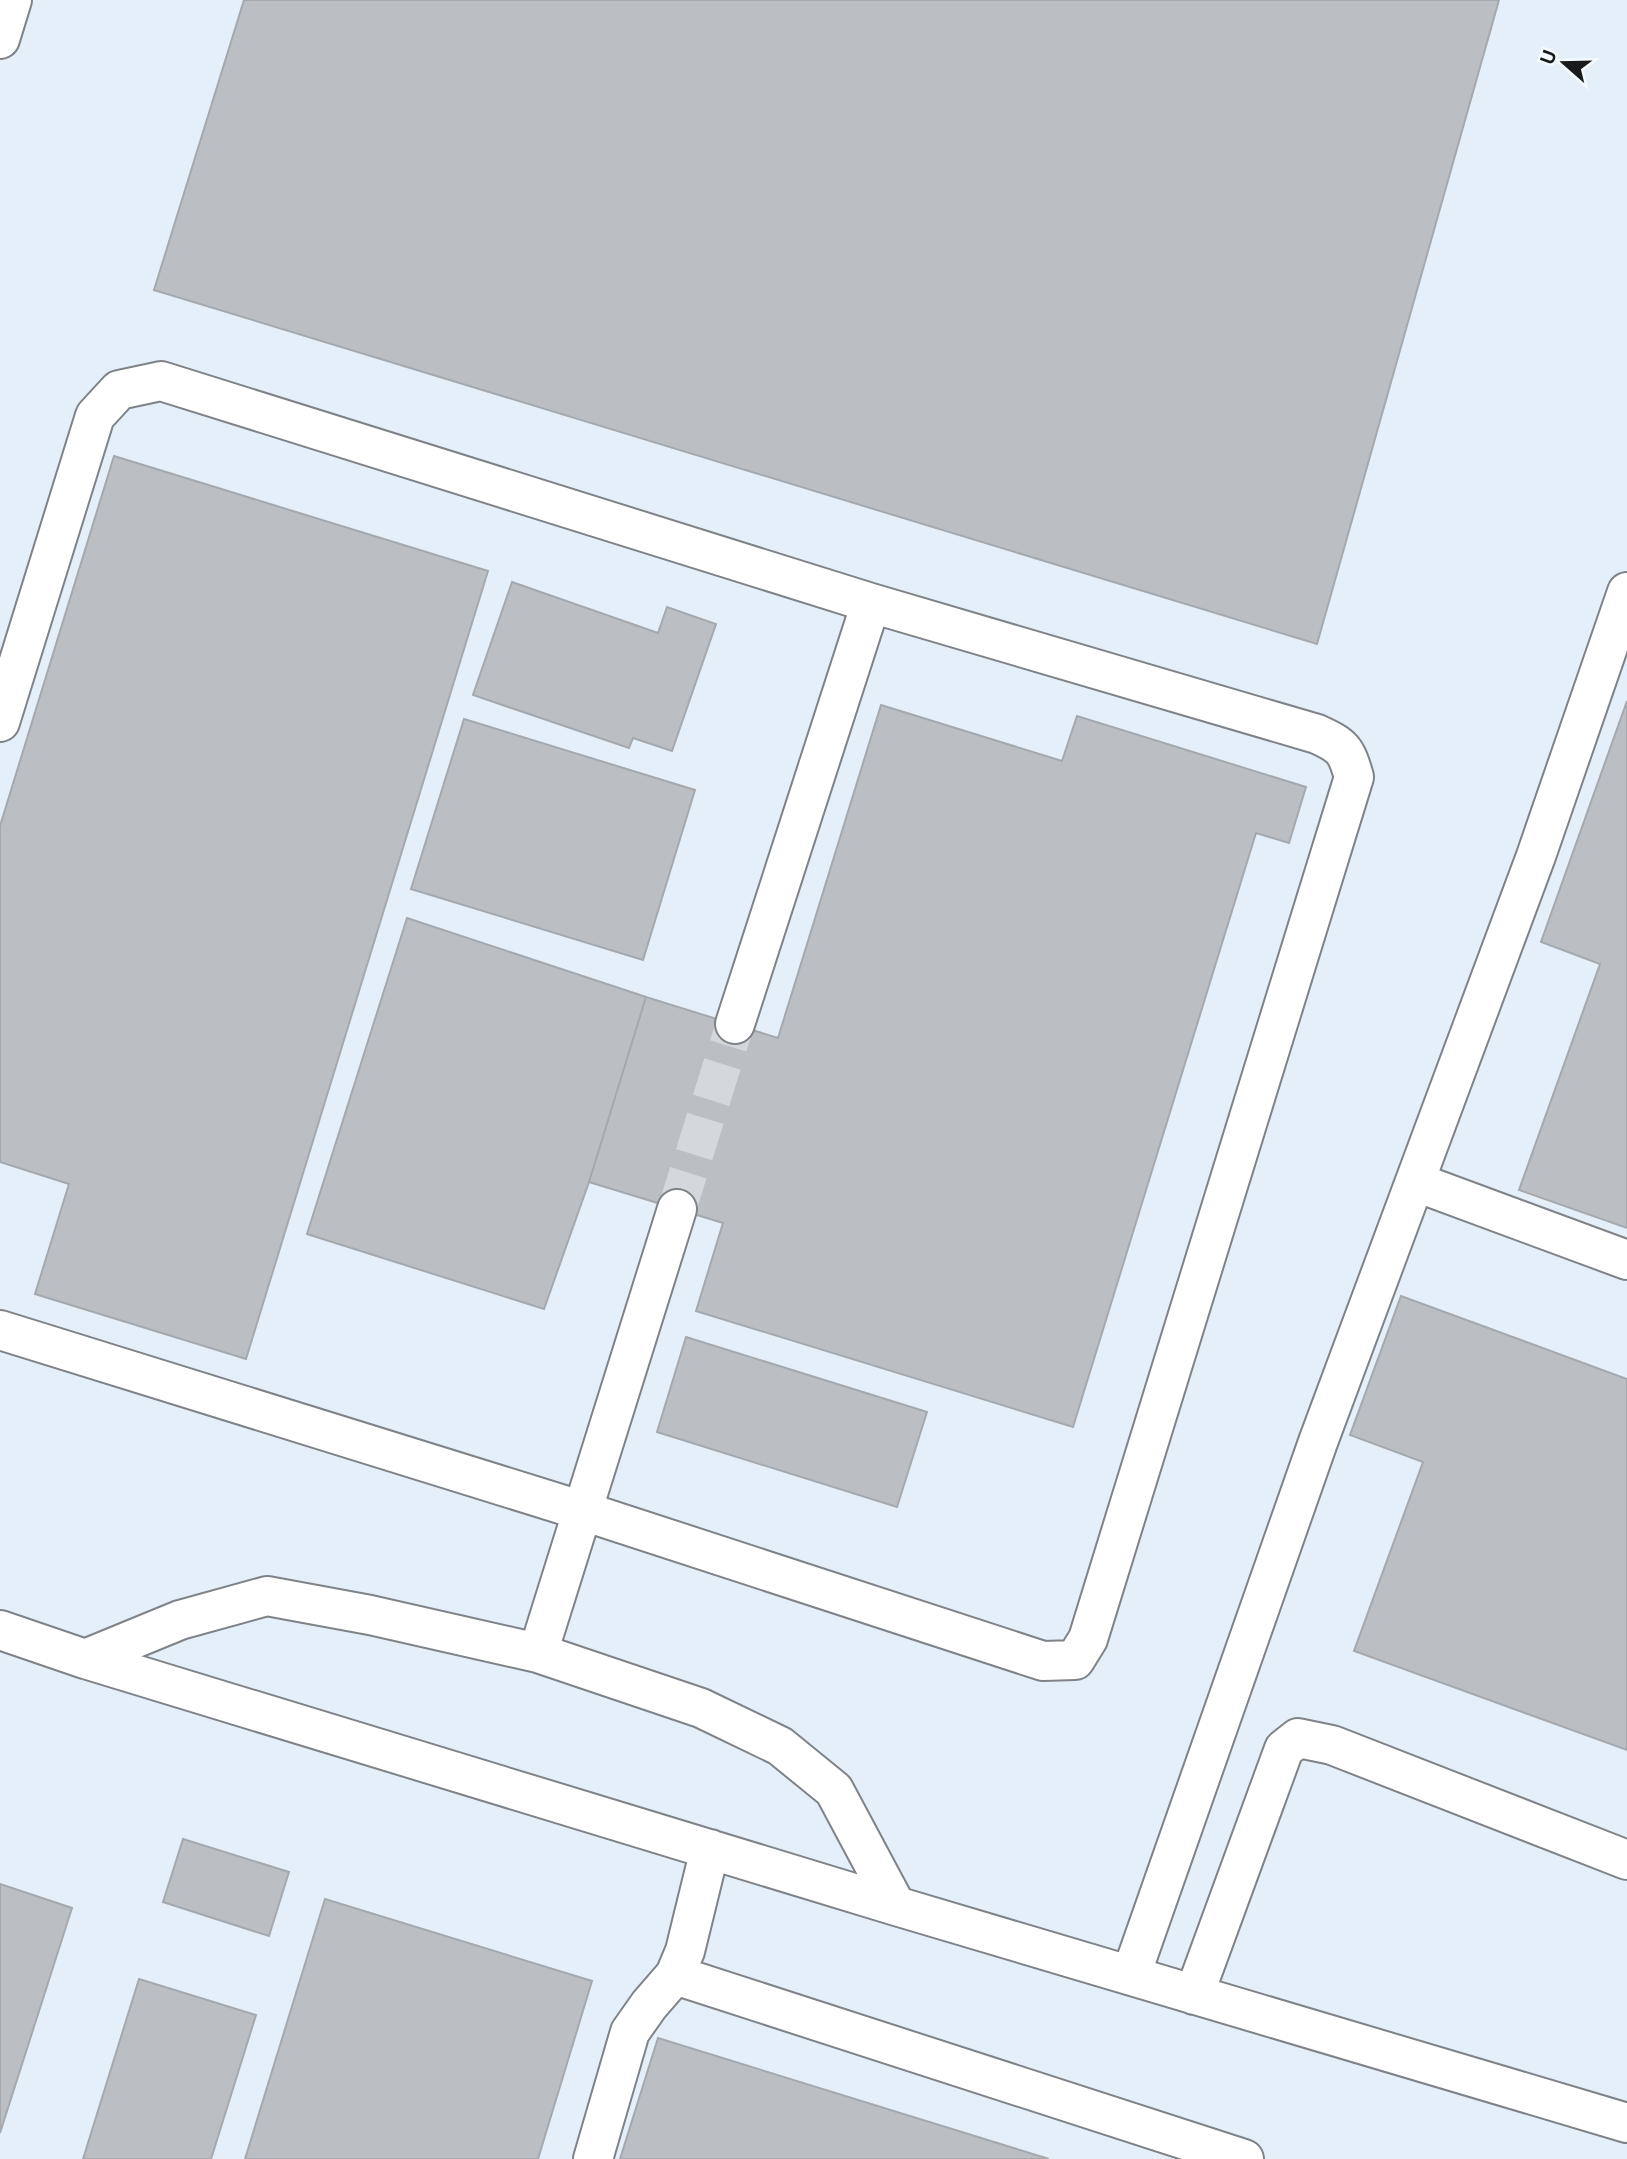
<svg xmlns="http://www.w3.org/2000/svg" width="1627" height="2159" font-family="'Public Sans',sans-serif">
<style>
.built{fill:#e5effa}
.building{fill:#bbbfc4;stroke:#a5a9ad;stroke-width:2}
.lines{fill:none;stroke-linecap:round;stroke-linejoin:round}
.minor-tunnel{stroke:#d4d8dd;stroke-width:38;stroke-dasharray:38 19;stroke-linecap:butt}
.minor-casing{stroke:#7f8388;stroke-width:42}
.minor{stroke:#fff;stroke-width:38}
</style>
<rect width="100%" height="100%" fill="#f5faff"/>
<path class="built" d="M0,0H1627V2159H0Z"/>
<path class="building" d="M244,0H1499L1317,644L154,290Z
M114,456L488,571L246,1359L35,1294L69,1184L0,1162V826Z
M512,582L658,633L667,607L716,624L672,751L633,738L629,748L473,695Z
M1627,701V1228L1519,1190L1600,964L1541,942Z
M881,705L1062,761L1077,716L1306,787L1289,843L1256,833L1073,1427L696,1311L723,1223L589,1182L646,997L778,1038Z
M464,719L695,790L643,960L411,889Z
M407,918L646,997L589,1182L544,1309L307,1234Z
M1401,1296L1627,1379V1750L1354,1651L1423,1462L1350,1435Z
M686,1337L927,1412L897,1507L657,1432Z
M183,1839L289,1872L269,1936L163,1902Z
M0,1884L72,1908L0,2133Z
M325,1899L592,1981L538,2159H245Z
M139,1979L256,2015L211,2159H83Z
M658,2038L1049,2159H620Z"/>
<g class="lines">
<path class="minor-tunnel" d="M677,1209L735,1024"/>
<g class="minor-casing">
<path id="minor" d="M0,39L12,0
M0,722L95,416L119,390L161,381L871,603L1317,734C1343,746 1346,749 1354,777L1088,1639L1075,1660L1043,1661L583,1511L0,1330
M735,1024L871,603
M1416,1182L1627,1260
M0,1630L85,1659L896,1906L1627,2123
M538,1653L677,1209
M85,1659L180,1620L267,1596L370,1615L538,1653L701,1708L780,1746L834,1790L896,1906
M675,1975L1244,2159
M1131,1975L1318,1442L1536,856L1627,592
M1194,1995L1284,1749L1298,1738L1332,1745L1627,1860
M593,2159L630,2032L649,2005L675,1975L685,1951L710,1849"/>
</g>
<use href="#minor" class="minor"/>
</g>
<g transform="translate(1564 63) rotate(290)" stroke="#f5faff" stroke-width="5" paint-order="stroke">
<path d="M0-5L12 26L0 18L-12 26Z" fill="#181a1b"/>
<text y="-10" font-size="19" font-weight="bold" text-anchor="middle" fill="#181a1b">U</text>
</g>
</svg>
